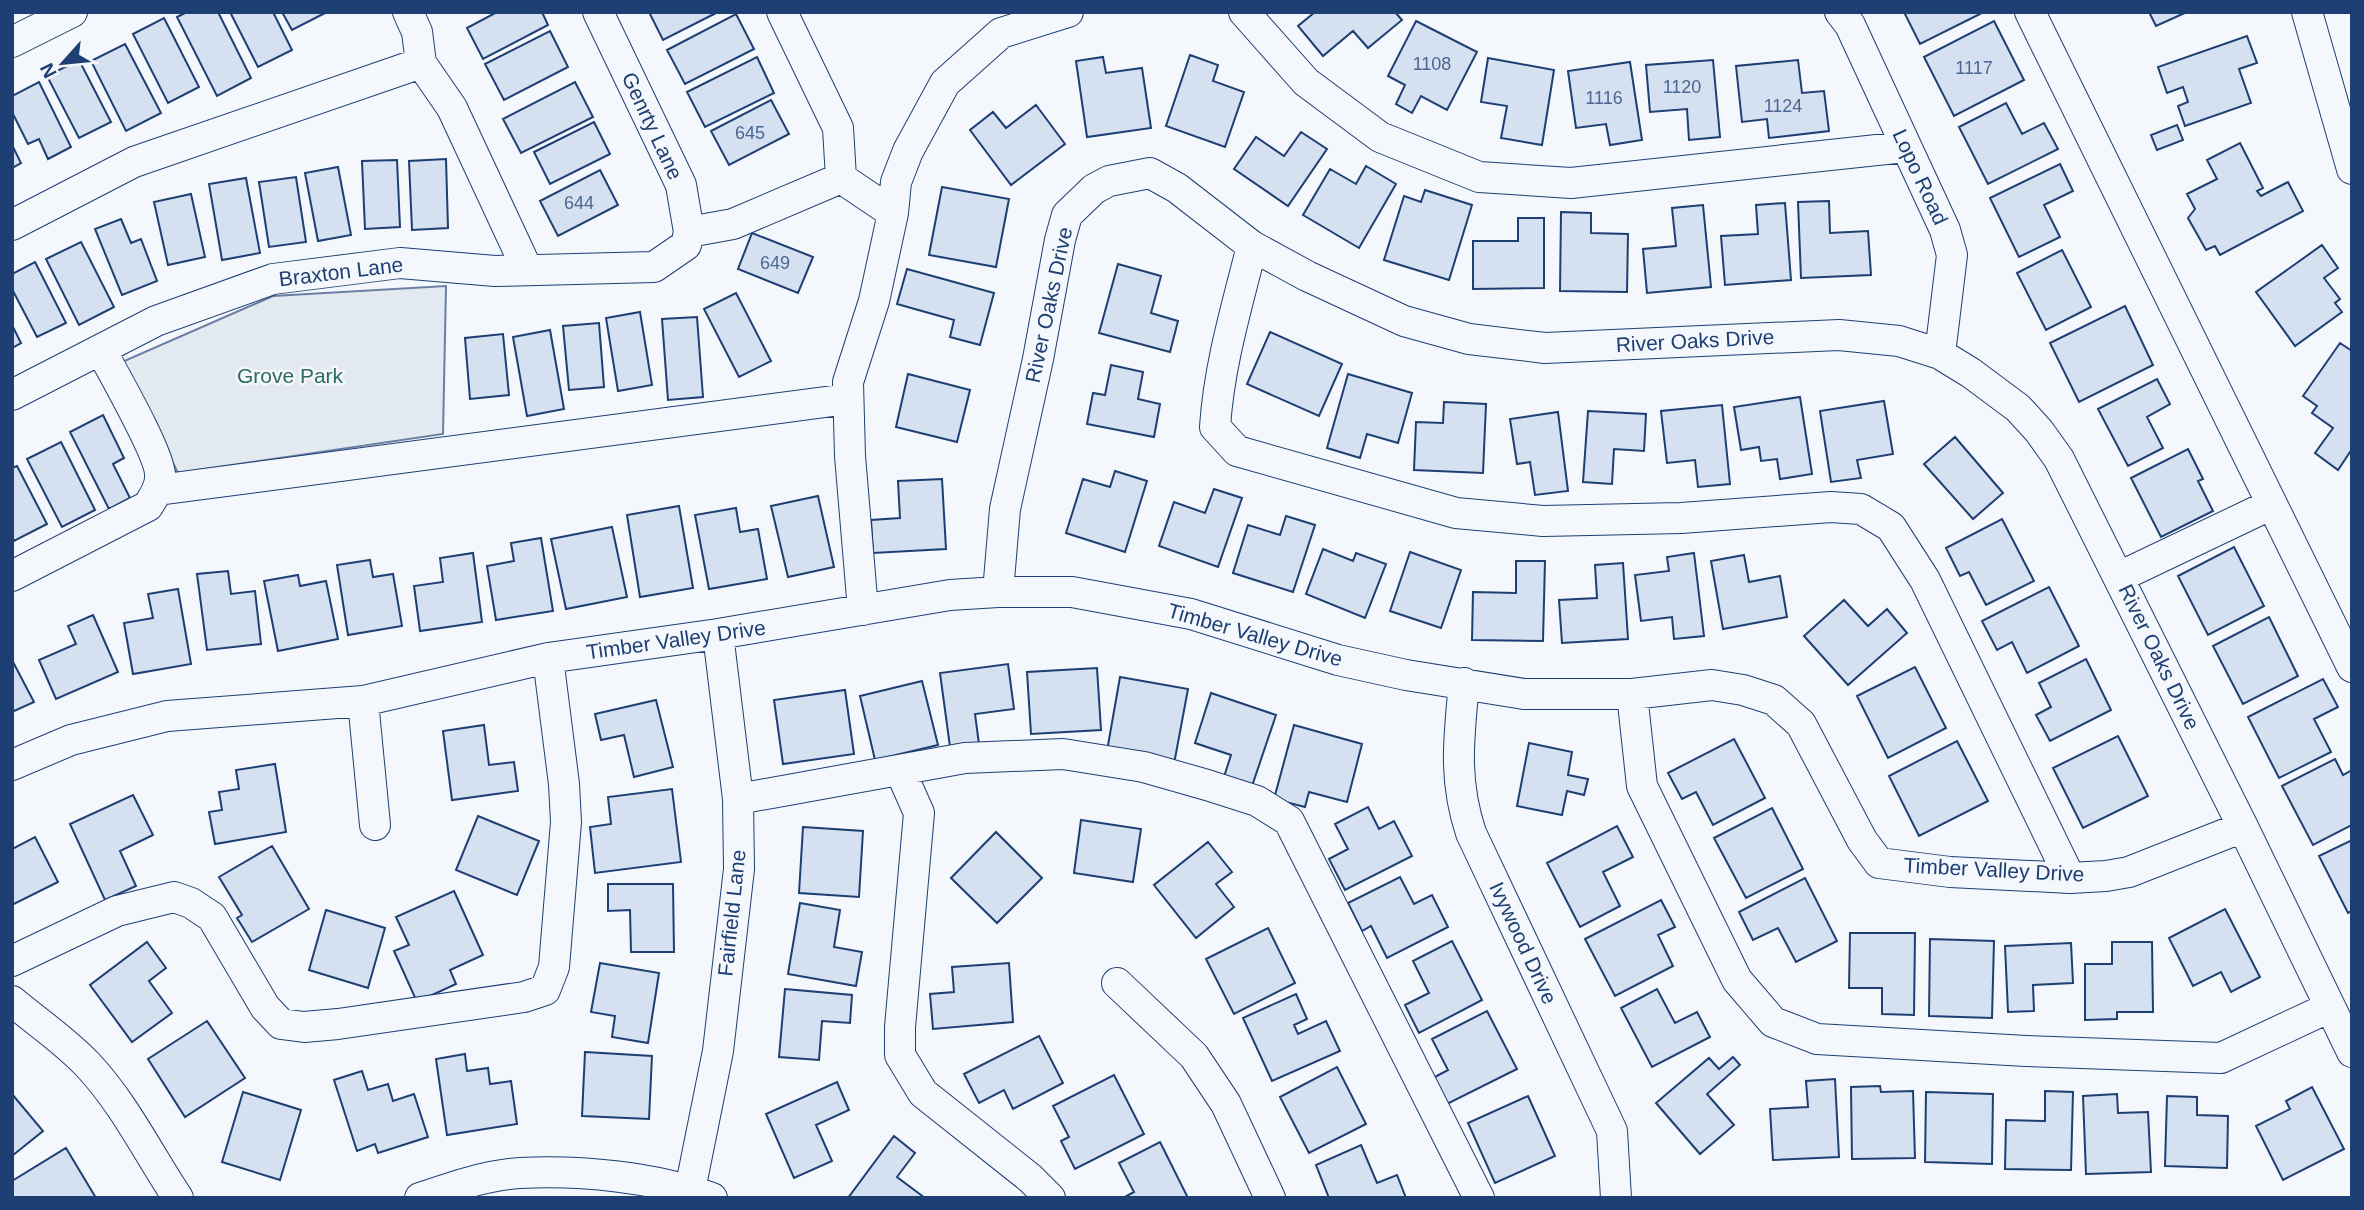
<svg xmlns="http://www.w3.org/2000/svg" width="2364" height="1210" font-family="Arial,sans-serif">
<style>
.green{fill:#e3e9f0;stroke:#687fa3;stroke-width:2}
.building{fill:#d5e0f0;stroke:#1d3f73;stroke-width:2}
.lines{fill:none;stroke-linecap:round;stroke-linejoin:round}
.minor-casing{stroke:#1d3f73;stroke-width:32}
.minor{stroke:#f4f7fb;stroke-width:30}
.labels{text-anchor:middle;stroke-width:5;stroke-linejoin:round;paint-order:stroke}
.number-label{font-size:18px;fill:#4b6792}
.street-label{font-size:21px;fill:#1d3f73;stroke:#f4f7fb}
.park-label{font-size:21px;fill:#2c6c60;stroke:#f4f7fb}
</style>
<rect width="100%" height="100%" fill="#f4f7fb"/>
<path class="green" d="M446,286L443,434L178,473L122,362L273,296Z"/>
<path class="building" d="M187,12H218L251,78L217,96L177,17Z
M230,12H273L292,50L258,67Z
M282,12H327L292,30Z
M497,12H542L548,25L483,59L467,28Z
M649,12H718L663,40Z
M1315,12H1395L1402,20L1368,48L1353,31L1323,56L1298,26Z
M1904,12H1979L1980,14L1920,44Z
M2149,12H2187L2156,26Z
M736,14L754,49L685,84L667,50Z
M164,18L199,87L168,103L133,34Z
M1416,21L1477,52L1447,110L1421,96L1412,113L1396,104L1405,85L1388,76Z
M1994,21L2024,80L1954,116L1924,57Z
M550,31L568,67L504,100L485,64Z
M2247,36L2257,63L2239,69L2251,103L2185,126L2178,106L2188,102L2183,87L2167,93L2158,67Z
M125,44L161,113L126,131L91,61Z
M1190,55L1218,65L1213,81L1244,92L1225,147L1166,126Z
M757,57L774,93L705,127L687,92Z
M1103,57L1106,73L1142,68L1151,128L1087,137L1076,61Z
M1488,58L1554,70L1542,145L1501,138L1507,106L1481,102Z
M79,60L111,122L79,138L47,76Z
M1713,60L1720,137L1689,140L1687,109L1650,112L1646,65Z
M1798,60L1802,93L1824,91L1829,131L1769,138L1767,119L1742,122L1736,66Z
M1630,62L1642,140L1610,145L1606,124L1576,128L1568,71Z
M39,82L71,147L48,159L39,139L28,144L12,112V96Z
M575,82L593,117L521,153L503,119Z
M771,100L789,134L729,165L711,131Z
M2006,103L2022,134L2044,123L2058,149L1988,184L1959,127Z
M1036,105L1065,144L1011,185L970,130L993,112L1006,128Z
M594,122L610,154L550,184L534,152Z
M2177,125L2183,140L2157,150L2151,135Z
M1301,132L1327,149L1288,206L1234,169L1256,137L1284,156Z
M2240,143L2263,188L2257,191L2261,196L2288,182L2303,211L2220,255L2215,246L2206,250L2188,218L2195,209L2187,194L2217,179L2207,160Z
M12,145L21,163L12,168Z
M446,159L448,228L412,230L409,161Z
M397,160L400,227L365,229L362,161Z
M2060,164L2073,191L2044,205L2060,237L2019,257L1990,198Z
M1366,166L1396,184L1359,248L1303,215L1330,169L1356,184Z
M338,167L351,235L318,241L305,173Z
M600,170L618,205L558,236L540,201Z
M296,177L306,242L269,247L259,182Z
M246,178L260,253L222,260L209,184Z
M942,187L1009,199L996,267L929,255Z
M1425,190L1472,205L1449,280L1384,260L1404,196L1421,202Z
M191,194L205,257L168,265L154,202Z
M1829,201L1830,233L1868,231L1871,275L1801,278L1798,202Z
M1785,203L1791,280L1725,285L1721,236L1758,234L1756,205Z
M1703,205L1711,287L1647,293L1643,249L1676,246L1672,208Z
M1561,212L1591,213V233L1628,234L1627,292L1560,291Z
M1518,218H1544V288L1473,289V241H1518Z
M121,219L131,243L141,239L157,281L122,295L95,229Z
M752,233L813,257L798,293L738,269Z
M81,242L114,307L79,325L46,259Z
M2322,245L2338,268L2324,278L2340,299L2335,303L2342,312L2295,346L2256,292Z
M2062,250L2091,307L2046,330L2017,273Z
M35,262L66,323L37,337L12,289V274Z
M1118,264L1161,276L1151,313L1178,321L1170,352L1099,333Z
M907,269L994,293L980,345L950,337L954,320L897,304Z
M736,293L771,361L739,377L704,309Z
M2125,306L2153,365L2079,402L2050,343Z
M640,312L652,385L618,391L606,318Z
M697,317L703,397L668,400L662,319Z
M599,323L604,387L569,390L563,326Z
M12,325L21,343L12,348Z
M550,330L564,409L527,416L513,337Z
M1270,332L1342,364L1319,416L1247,384Z
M503,334L509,395L470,399L465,338Z
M2340,343L2352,351V449L2338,470L2315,453L2333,428L2312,413L2317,406L2303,396Z
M1111,365L1143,372L1138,399L1160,404L1154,437L1087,424L1093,393L1105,395Z
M908,374L970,390L957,442L896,427Z
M1348,374L1412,393L1398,443L1367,434L1360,458L1327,448Z
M2157,379L2170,404L2147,417L2163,448L2128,466L2098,409Z
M1800,397L1812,474L1780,479L1777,459L1761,461L1759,447L1741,450L1734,407Z
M1884,401L1893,454L1857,460L1861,478L1831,482L1820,411Z
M1444,402L1486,404L1483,473L1414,470L1416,422L1443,423Z
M1722,405L1730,484L1698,487L1695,460L1667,463L1661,411Z
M1588,411L1646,414L1644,451L1614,449L1612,484L1583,482Z
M1558,412L1568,491L1535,495L1530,462L1517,464L1510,419Z
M103,415L124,458L113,464L130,498L109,509L70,432Z
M1955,437L2003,493L1973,519L1924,464Z
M61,442L95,510L62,527L27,459Z
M2188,449L2203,479L2198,481L2213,511L2161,537L2131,478Z
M17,466L47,524L14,541L12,537V468Z
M1115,471L1147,481L1125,552L1066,533L1083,479L1110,487Z
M942,479L946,549L873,553L871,520L900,518L898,481Z
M1214,489L1242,498L1218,567L1159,546L1174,502L1205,513Z
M818,496L834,567L788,577L771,506Z
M679,506L693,588L640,597L627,515Z
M736,508L740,532L758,529L767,579L709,589L695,515Z
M1286,516L1315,525L1293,592L1233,573L1248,525L1280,535Z
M2002,519L2034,581L1986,605L1969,572L1960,576L1946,548Z
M612,527L627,597L566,609L551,539Z
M541,538L553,611L496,620L487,566L514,561L511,543Z
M2234,547L2264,606L2208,635L2178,576Z
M1323,549L1353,561L1356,553L1386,564L1365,618L1306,594Z
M1410,552L1461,570L1441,628L1390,611Z
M473,553L482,622L420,631L414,586L443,582L440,558Z
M1694,553L1704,636L1674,639L1672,617L1641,621L1635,575L1669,571L1667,557Z
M1744,555L1749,582L1780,576L1787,617L1723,629L1711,561Z
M370,560L373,577L393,574L402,626L348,635L337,565Z
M1516,561H1545L1543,641L1472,640L1473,592L1516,593Z
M1623,563L1628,639L1562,643L1559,600L1597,598L1595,565Z
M228,571L231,594L255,591L261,644L207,650L197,574Z
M298,575L300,586L326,581L338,639L278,651L264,581Z
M2049,587L2079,646L2027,673L2012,642L1997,650L1982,621Z
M178,589L191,664L133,674L124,623L153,618L148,594Z
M1844,600L1868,626L1887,609L1907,633L1848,685L1804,636Z
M93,615L118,672L56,699L39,660L76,644L68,626Z
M2269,617L2298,676L2243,704L2213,646Z
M2086,659L2111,710L2050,741L2036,715L2051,707L2039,683Z
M12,660L34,702L12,712Z
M1008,664L1014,709L975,714L979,744L950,747L940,673Z
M1915,667L1946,728L1888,758L1857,696Z
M1097,668L1101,730L1031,734L1027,672Z
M1120,677L1188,689L1174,764L1107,751Z
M2323,679L2338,707L2314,719L2331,752L2279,778L2248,717Z
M922,681L938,745L875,760L860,696Z
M845,690L854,754L783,764L774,700Z
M1211,693L1276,715L1250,792L1222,783L1231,755L1195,743Z
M656,700L673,767L634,777L624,735L601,740L595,714Z
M484,725L489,765L514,762L518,791L452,800L443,731Z
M1294,725L1362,744L1347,802L1309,792L1305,807L1274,799Z
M2118,736L2148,796L2083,828L2053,768Z
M1734,739L1765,798L1713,825L1696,792L1682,799L1668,773Z
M1957,741L1988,801L1919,836L1889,776Z
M1529,743L1572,752L1568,775L1588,779L1584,795L1567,791L1562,815L1517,806Z
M2335,759L2343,775L2352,770V825L2313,845L2282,786Z
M275,764L286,832L215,844L209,812L222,810L219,792L239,789L236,770Z
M672,789L681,862L595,873L590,827L611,824L608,797Z
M133,795L153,835L120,851L136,886L105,900L70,824Z
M1368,807L1379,829L1394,821L1412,856L1345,890L1329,859L1348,849L1335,824Z
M1772,808L1803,869L1746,898L1714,838Z
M478,816L539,841L517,895L456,870Z
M1081,820L1141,829L1133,882L1074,873Z
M1617,826L1633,857L1603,872L1620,906L1580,927L1547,863Z
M803,827L863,831L859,897L799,893Z
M996,832L1042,878L997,923L951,878Z
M35,837L58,882L12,905V849Z
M2352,840V911L2348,913L2319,856Z
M1208,842L1232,872L1216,884L1234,907L1196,938L1154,885Z
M272,846L309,909L252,942L237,918L242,915L219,877Z
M1400,877L1414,904L1432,895L1448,927L1387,958L1371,926L1362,931L1348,903Z
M1805,878L1837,941L1796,962L1778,928L1753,940L1739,912Z
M608,884H673L674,952H631L630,910L608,911Z
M454,891L483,955L450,970L456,984L417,1002L394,951L409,945L396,917Z
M1661,900L1675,927L1658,935L1673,966L1615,996L1585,939Z
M800,903L840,910L834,947L862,952L856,986L788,974Z
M2225,909L2260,977L2231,992L2221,972L2193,986L2169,938Z
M326,910L385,928L368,988L309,970Z
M1268,928L1295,983L1234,1014L1206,959Z
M1850,933H1915L1914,1015L1882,1014V988H1849Z
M1930,939L1994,941L1992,1018L1929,1016Z
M1452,941L1482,1000L1419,1033L1405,1005L1429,993L1413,961Z
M147,942L166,968L149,981L172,1013L132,1042L90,985Z
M2112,942H2152L2153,1012H2117V1019L2085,1020V964H2112Z
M2071,943L2073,983L2033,985L2034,1011L2008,1012L2005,946Z
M600,963L659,973L648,1043L612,1037L615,1016L591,1012Z
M1009,963L1013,1022L933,1029L930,994L954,992L952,967Z
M785,989L852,995L850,1023L822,1021L819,1060L779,1057Z
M1657,989L1675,1023L1697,1012L1710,1037L1652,1067L1621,1008Z
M1296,994L1307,1019L1294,1025L1298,1034L1326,1021L1340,1051L1272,1081L1243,1018Z
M1487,1011L1517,1069L1445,1105L1431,1079L1448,1070L1432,1039Z
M207,1021L245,1078L185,1117L148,1059Z
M1039,1036L1063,1083L1013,1109L1004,1090L979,1103L964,1074Z
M585,1052L652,1056L649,1119L582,1116Z
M465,1054L467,1071L488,1068L490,1084L511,1081L517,1124L447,1135L436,1059Z
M1733,1057L1740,1065L1707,1094L1734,1125L1700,1154L1656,1103L1709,1058L1719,1069Z
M1337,1067L1366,1124L1309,1153L1280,1097Z
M362,1071L368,1090L388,1084L393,1101L414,1094L428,1137L378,1153L375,1144L357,1151L334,1080Z
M1114,1075L1144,1134L1075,1169L1061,1141L1069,1137L1053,1106Z
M1835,1079L1839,1157L1773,1160L1770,1109L1808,1107L1806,1081Z
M837,1082L849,1110L816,1125L832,1161L794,1178L766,1114Z
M1880,1086L1881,1092L1913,1091L1915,1158L1852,1159L1851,1087Z
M2312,1087L2344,1149L2283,1180L2256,1126L2290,1109L2286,1101Z
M2045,1091L2073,1092L2071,1170L2005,1169L2006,1120L2045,1121Z
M243,1092L301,1110L280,1180L222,1162Z
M1926,1092L1993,1094L1992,1164L1925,1162Z
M12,1094L43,1131L12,1156Z
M2117,1094L2118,1113L2148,1112L2151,1172L2086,1174L2083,1096Z
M1528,1096L1555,1156L1495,1183L1468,1123Z
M2167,1096L2197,1097V1115L2228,1116L2227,1168L2165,1166Z
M894,1136L915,1153L897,1177L925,1198H848Z
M1160,1142L1188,1198H1123L1134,1192L1119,1163Z
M1361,1145L1377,1183L1397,1175L1406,1198H1329L1316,1165Z
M66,1148L96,1198H12V1181Z"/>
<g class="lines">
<g class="minor-casing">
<path id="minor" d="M1244,12L1306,82L1380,137L1479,177L1571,183L1905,147
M1840,12L1850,25L1945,230L1952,255L1940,354
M2030,12L2352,667
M2307,12L2352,169
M12,42L72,12
M421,63L452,108L527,269
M841,178L893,213
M12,225L134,162L421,63L417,32L408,12
M689,232L733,224L841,178L838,128L782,12
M1252,246C1237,306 1219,365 1215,427L1237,451L1456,513L1543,521L1681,518L1831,507L1861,509L1891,527L1925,580L2070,878
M12,395L156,321L273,279L400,263L495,271L654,267L686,245L689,232L681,185L598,12
M158,490L848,399
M12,576L148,506C154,496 161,487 160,475C160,454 113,373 101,350
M2119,577L2270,505
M998,592L1005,509L1038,359L1060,240L1067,215L1094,189L1109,181L1150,173L1177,188L1252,246L1307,276L1404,321L1469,339L1545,348L1839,335L1899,341L1940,354L1971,373L2018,408L2039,431L2059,459L2243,827L2352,1052
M863,610L850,456L848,382L874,301L893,213L896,182L908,151L945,83L1001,33L1068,12
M1464,683C1459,738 1453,779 1471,833L1612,1131L1616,1198
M1632,694L1642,786L1737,980L1773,1022L1817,1039L2026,1051L2221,1058L2330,1007
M363,701L375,825
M12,765L71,740L167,716L363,701L548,658L718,634L950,595L998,592H1072L1191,614L1338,660L1406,675L1524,694H1632L1712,685L1743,690L1774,700L1801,724L1862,840L1879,863L1950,872L2070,878L2106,876L2129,872L2243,827
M900,770L919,813L900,1027V1055L923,1093L1030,1178L1050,1198
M738,799L965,758L1063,754L1144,767L1207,785L1257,801L1289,821L1479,1198
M12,961L117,911L174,897L191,903L212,917L265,1007L281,1024L304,1027L338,1024L524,997L545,990L554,967L566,822L564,784L548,658
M1117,983L1194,1056L1226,1104L1270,1198
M12,1001C37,1022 64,1040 87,1064C124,1103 148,1153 178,1198
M690,1190L718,1051L739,869L738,799L718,634
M420,1198C452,1187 487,1175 520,1173C581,1170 654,1177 712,1198"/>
</g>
<use href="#minor" class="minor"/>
</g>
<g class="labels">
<g class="number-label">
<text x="1432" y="70">1108</text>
<text x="1974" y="74">1117</text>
<text x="1682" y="93">1120</text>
<text x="1604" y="104">1116</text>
<text x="1783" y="112">1124</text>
<text x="750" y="139">645</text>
<text x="579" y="209">644</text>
<text x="775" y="269">649</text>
</g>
<g class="street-label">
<text transform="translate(652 126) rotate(65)" y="7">Genrty Lane</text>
<text transform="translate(1920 177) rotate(65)" y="7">Lopo Road</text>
<text transform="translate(341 272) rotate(-7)" y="7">Braxton Lane</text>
<text transform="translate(1049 305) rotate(-78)" y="7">River Oaks Drive</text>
<text transform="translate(1695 341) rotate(-3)" y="7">River Oaks Drive</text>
<text transform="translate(1255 635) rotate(16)" y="7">Timber Valley Drive</text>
<text transform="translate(676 640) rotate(-8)" y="7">Timber Valley Drive</text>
<text transform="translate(2159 657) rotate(64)" y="7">River Oaks Drive</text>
<text transform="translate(1994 870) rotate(3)" y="7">Timber Valley Drive</text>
<text transform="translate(732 913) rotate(-84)" y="7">Fairfield Lane</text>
<text transform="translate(1523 943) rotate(65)" y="7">Ivywood Drive</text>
</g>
<g class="park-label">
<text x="290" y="383">Grove Park</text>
</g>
</g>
<rect width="2364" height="1210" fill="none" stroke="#1d3f73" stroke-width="28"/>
<g transform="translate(63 63) rotate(243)" stroke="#f4f7fb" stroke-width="5" paint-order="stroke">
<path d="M0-5L12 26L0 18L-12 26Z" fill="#1d3f73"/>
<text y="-10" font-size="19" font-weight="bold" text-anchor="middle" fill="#1d3f73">N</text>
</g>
</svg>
